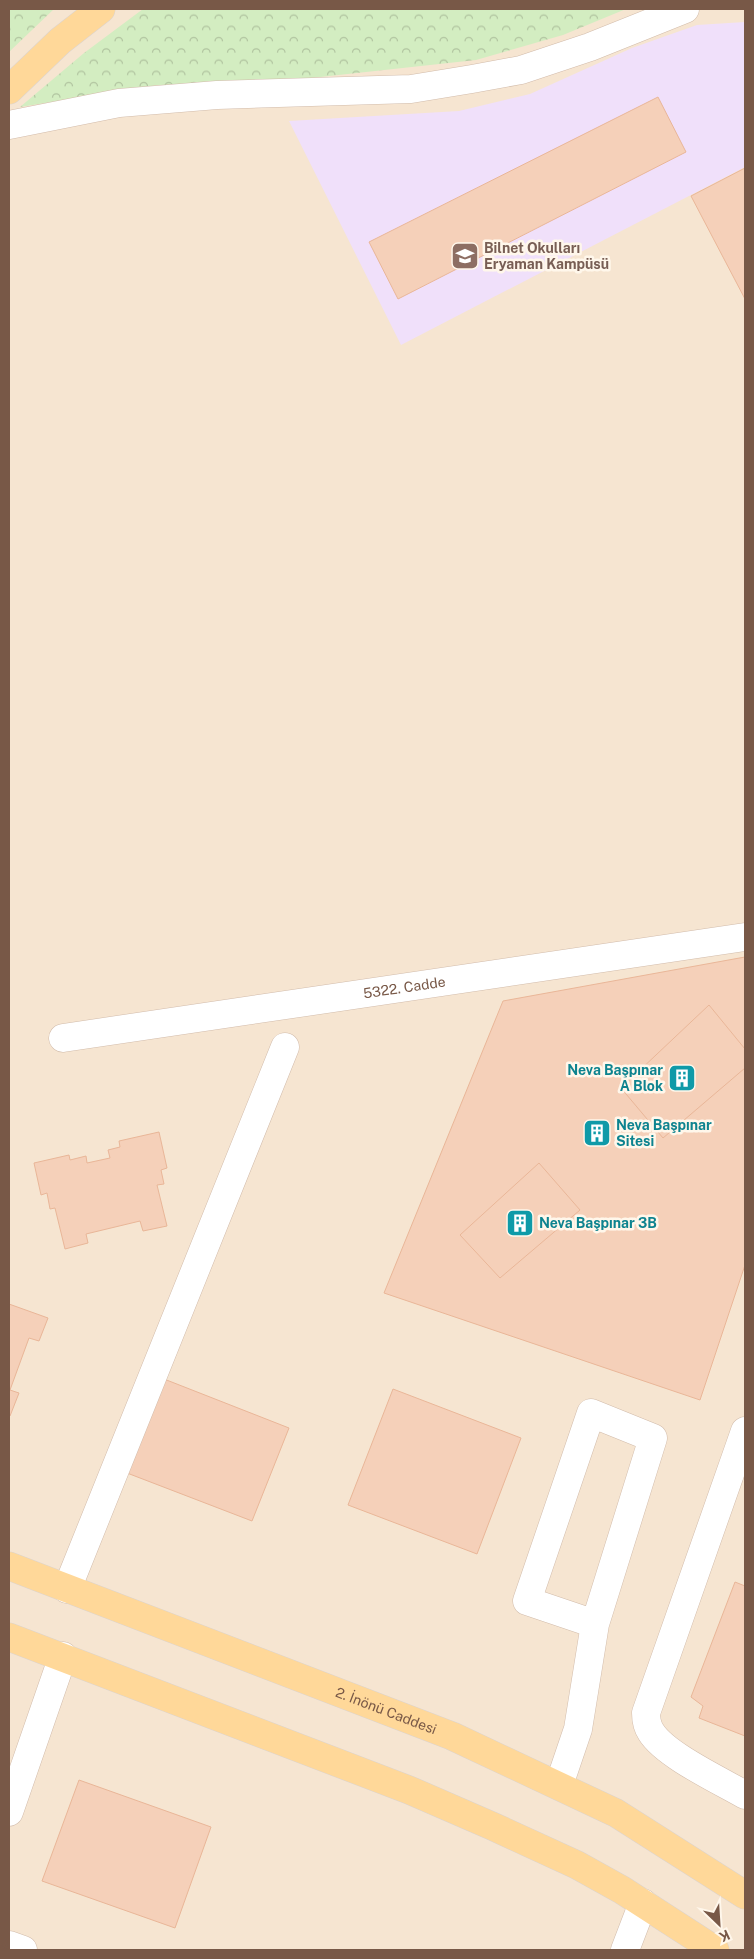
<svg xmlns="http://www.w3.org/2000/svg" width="754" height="1959" font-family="'Public Sans',sans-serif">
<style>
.residential{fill:#f6e5d1}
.education{fill:#f0e0fa}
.forest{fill:url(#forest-crowns)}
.building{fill:#f5d0b9;stroke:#e9b698}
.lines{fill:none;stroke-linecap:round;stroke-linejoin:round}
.minor-casing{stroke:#d2bcab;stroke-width:29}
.major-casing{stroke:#dcd4cf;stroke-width:29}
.minor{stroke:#fff;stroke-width:28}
.major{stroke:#ffd899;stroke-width:28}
.labels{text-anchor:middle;stroke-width:5;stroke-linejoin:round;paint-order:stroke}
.education-label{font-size:14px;font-weight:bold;fill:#785e54;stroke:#fff7eb;text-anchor:start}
.street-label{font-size:14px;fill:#785847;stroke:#fff7eb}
.culture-label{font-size:14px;font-weight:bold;fill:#0d838f;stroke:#fff7eb;text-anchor:start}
</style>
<defs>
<pattern id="forest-crowns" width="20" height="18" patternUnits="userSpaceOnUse" patternTransform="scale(1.25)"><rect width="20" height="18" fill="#d3edc1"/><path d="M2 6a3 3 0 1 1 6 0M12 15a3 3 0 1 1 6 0" fill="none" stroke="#b0c39f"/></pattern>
</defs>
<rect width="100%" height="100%" fill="#fef3e4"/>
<path class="residential" d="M9,9H745V1950H9Z"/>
<path class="education" d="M745,22V167L401,345L289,121L459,111L530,94L632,48L697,25Z"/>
<path class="forest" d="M9,9H54L9,52Z
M143,9H626L563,35L476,60L256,84L158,85L20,107L84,53Z"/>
<path class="building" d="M658,97L686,152L398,299L369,242Z
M745,168V299L691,196Z
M745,957V1265L700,1400L384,1293L503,1001Z
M709,1005L745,1049V1068L663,1138L621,1088Z
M159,1132L167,1168L161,1170L164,1184L157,1185L167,1226L143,1231L140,1221L86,1234L88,1243L65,1249L55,1208L50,1209L47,1193L41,1195L34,1163L69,1155L70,1160L86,1156L87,1163L110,1158L108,1150L120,1147L119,1141Z
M539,1163L580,1210L500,1278L460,1235Z
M9,1304L48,1318L39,1341L29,1338L10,1390L19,1393L10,1416L9,1415Z
M164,1379L289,1428L252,1521L127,1473Z
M393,1389L521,1438L477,1554L348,1505Z
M735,1582L745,1586V1736L699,1718L703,1706L691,1697Z
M79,1780L211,1827L175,1928L42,1881Z"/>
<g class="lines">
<g class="minor-casing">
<g id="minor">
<path d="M9,125L119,103L217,95L411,89L472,79L521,70L590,47L685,9"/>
<path id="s1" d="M63,1038L745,937"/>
<path d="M745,1431L646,1713C646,1720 647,1726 651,1732C665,1755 721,1781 745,1795"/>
<path d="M67,1589L285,1047"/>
<path d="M559,1785L578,1729L595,1624L653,1438L591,1413L527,1601L595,1624"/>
<path d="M9,1812L63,1656"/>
<path d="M9,1945L23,1950"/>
<path d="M625,1950L643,1903"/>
</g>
</g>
<g class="major-casing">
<g id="major">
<path d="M9,90L60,41L101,9"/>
<path id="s2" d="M9,1566L452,1736L616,1813L745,1895"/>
<path d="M9,1637L409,1790L492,1826L577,1865L622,1890L715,1950"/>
</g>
</g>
<use href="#minor" class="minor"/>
<use href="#major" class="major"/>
</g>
<defs>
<g id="school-square" transform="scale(1.4375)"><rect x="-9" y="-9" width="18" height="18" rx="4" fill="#8d6e63" stroke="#fff7eb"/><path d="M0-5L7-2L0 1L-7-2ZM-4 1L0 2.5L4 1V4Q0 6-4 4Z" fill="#fff"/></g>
<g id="building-square" transform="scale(1.4375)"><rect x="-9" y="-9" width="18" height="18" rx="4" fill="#0f9aa8" stroke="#fff7eb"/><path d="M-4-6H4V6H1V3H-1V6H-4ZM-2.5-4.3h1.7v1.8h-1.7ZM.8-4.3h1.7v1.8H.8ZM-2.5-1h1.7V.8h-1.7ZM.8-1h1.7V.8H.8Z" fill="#fff"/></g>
</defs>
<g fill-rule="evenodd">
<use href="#school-square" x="465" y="256"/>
<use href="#building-square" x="682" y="1078"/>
<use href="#building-square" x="597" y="1133"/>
<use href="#building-square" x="520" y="1223"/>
</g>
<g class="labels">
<g class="education-label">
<text x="484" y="253">Bilnet Okulları<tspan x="484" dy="16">Eryaman Kampüsü</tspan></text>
</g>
<g class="street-label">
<text dy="5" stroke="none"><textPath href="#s1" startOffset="345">5322. Cadde</textPath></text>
<text dy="5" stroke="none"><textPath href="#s2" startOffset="404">2. İnönü Caddesi</textPath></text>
</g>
<g class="culture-label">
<text x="663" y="1075" text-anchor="end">Neva Başpınar<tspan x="663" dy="16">A Blok</tspan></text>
<text x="616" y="1130">Neva Başpınar<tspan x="616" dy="16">Sitesi</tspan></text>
<text x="539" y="1228">Neva Başpınar 3B</text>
</g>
</g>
<rect width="754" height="1959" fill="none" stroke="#785847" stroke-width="20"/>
<g transform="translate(719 1924) rotate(155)" stroke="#fff7eb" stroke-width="4" paint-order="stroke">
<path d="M0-4L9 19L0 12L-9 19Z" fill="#785847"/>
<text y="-8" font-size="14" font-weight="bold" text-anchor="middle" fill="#785847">K</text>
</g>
</svg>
